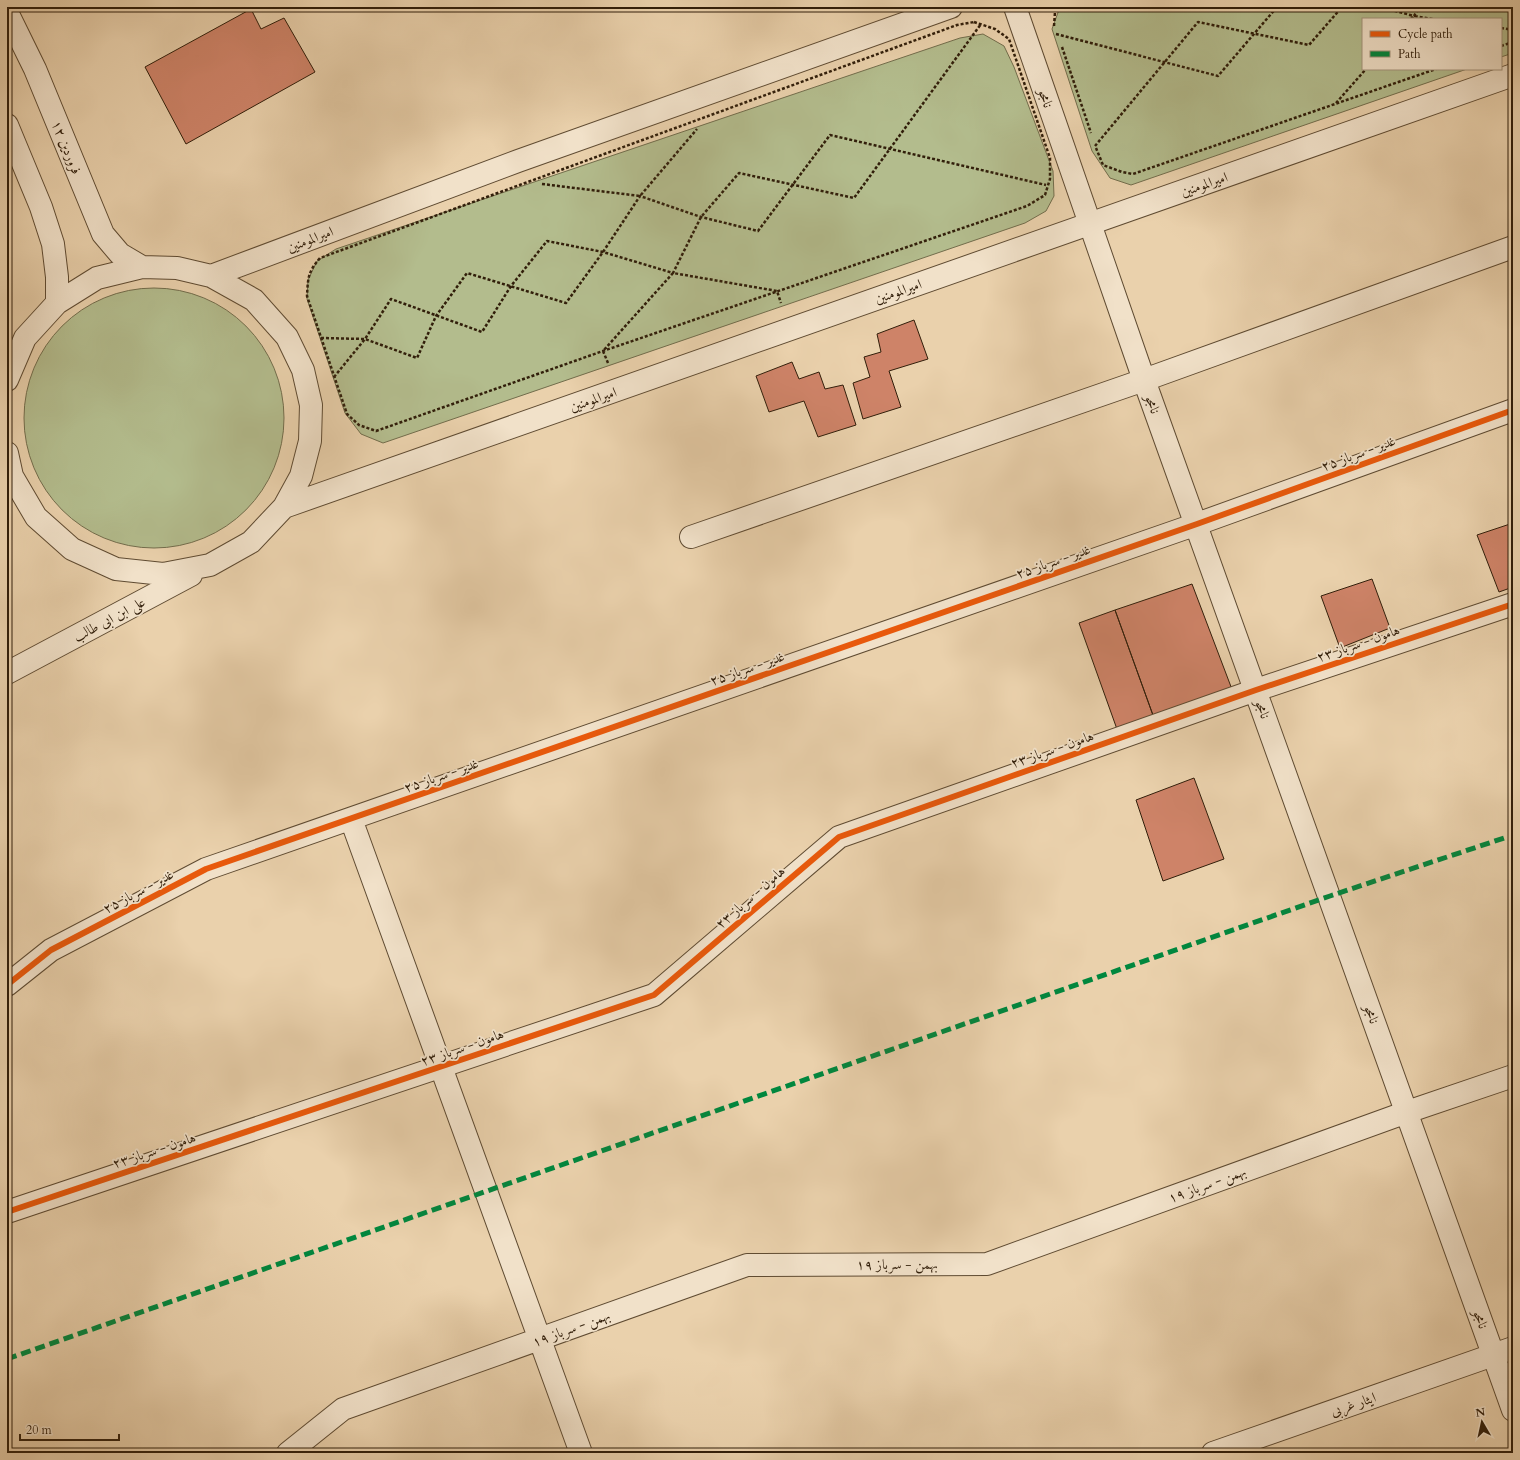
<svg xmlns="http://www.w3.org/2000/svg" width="1520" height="1460" font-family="Cardo,Amiri,serif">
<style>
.green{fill:#b3bc8d;stroke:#726d4c}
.building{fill:#ce8368;stroke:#311e0a}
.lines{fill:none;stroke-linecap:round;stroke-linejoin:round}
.minor-casing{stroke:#5f4b32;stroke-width:24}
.tertiary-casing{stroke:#5f4b32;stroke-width:24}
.path{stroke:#311e0a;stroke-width:2.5;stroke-dasharray:3 2;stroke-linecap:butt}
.minor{stroke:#f1e1c9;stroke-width:22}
.tertiary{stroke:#f1e1c9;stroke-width:22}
.quiet{stroke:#00873e;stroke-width:5;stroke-dasharray:10 5;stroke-linecap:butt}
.cycleway-casing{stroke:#f1e1c9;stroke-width:8}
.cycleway{stroke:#e8590c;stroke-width:6}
.labels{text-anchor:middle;stroke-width:3.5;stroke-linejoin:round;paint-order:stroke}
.street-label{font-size:14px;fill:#311e0a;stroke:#f1e1c9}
</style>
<rect width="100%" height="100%" fill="#ead1ac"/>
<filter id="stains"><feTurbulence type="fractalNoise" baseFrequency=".005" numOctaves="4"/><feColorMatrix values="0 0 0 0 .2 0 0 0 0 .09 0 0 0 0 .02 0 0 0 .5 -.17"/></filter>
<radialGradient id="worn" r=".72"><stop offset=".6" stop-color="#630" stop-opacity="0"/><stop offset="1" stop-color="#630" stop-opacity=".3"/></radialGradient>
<path class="green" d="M1060,7H1513V53L1501,57V19H1363V69H1467L1131,185L1110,178L1092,151L1052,29Z
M983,34L1004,46L1014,67L1053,171L1054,196L1046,211L1025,223L383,443L361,434L345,413L307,299L308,280L317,261L336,249L960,38Z
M24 418a130 130 0 1 1 260 0a130 130 0 1 1-260 0Z"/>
<path class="building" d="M251,9L261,29L284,18L315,72L186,144L145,67Z
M914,320L928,359L889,371L901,407L863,419L853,383L870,377L864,357L881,352L877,334Z
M792,362L799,379L819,372L825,389L843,385L856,425L818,437L804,401L769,412L756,376Z
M1513,523V587L1499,592L1477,535Z
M1372,579L1390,628L1340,648L1321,596Z
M1192,584L1233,692L1154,718L1115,610Z
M1115,610L1154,718L1118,732L1079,623Z
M1194,778L1224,859L1163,881L1136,800Z"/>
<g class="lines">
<g class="minor-casing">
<path id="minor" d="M1015,7L1144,380L1513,1410
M691,537L1144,380L1513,247
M351,819L581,1453
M7,985L51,950L206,869L1197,524L1513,410
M7,1212L654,995L839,837L1256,690L1513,604
M288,1453L343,1409L747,1265L987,1264L1407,1112L1513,1076
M1213,1453L1513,1348"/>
</g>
<g class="tertiary-casing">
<path id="tertiary" d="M7,12L35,69L103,234L120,254L142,267
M7,125L41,207L53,244L57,277V303
M211,276L518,161L951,7
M7,380L25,338L57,303L97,278L142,267L177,268L211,276L254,300L287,337L303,370L311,405L310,441L301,476L284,507L251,542L210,565L163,574L116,569L72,549L36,517L12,476L7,453
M284,507L1513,75
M7,673L191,575"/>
</g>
<path class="path" d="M1380,7L1414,16L1419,7
M1411,19L1414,16L1433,19
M974,22L995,29L1009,39L1050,158V179L1045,195L1027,206L603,351L376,431L359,425L347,414L307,296C308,277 308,272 320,258L957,25Z
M1054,26L1055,12L1057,7
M1501,28L1513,30
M1056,34L1218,76L1277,7
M1501,46L1513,42
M1062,47L1091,133
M1336,103L1366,69
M1095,146L1198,22L1309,45L1342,7
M1096,148L1103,165L1122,172L1133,174L1436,69
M542,184L640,196L697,129
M321,338L365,339L417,358L436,316L467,273L566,303L603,252L640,196L701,217L758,231L830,135L1046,185
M608,363L603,351L673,273L777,291L781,303
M334,377L365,339L391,299L482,332L511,286L547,241L603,252L673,273L701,217L739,173L854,198L981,24"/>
<use href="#minor" class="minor"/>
<use href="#tertiary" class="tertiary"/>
<path class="quiet" d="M7,1359L1330,896L1513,835"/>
<g class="cycleway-casing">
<path id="cycleway" d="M7,985L51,950L206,869L1197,524L1513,410
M7,1212L654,995L839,837L1256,690L1513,604"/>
</g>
<use href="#cycleway" class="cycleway"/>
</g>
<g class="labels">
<g class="street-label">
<text transform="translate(1046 98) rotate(71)" y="5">نامجو</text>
<text transform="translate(67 147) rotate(68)" y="5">۱۲ فروردین</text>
<text transform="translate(1204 184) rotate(-19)" y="5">امیرالمومنین</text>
<text transform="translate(310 239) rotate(-21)" y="5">امیرالمومنین</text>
<text transform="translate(898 291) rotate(-19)" y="5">امیرالمومنین</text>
<text transform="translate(593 399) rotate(-19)" y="5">امیرالمومنین</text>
<text transform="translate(1153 404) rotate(70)" y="5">نامجو</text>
<text transform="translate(1358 453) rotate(-20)" y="5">غدیر - سرباز ۲۵</text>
<text transform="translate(1053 561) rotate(-19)" y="5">غدیر - سرباز ۲۵</text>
<text transform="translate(109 619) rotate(-28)" y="5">علی ابن ابی طالب</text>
<text transform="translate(1358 643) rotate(-19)" y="5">هامون - سرباز ۲۳</text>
<text transform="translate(747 668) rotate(-19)" y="5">غدیر - سرباز ۲۵</text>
<text transform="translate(1263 709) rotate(70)" y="5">نامجو</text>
<text transform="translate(1052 749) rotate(-19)" y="5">هامون - سرباز ۲۳</text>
<text transform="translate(441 775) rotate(-19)" y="5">غدیر - سرباز ۲۵</text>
<text transform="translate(138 891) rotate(-28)" y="5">غدیر - سرباز ۲۵</text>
<text transform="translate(750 897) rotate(-41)" y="5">هامون - سرباز ۲۳</text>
<text transform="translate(1372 1014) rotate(70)" y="5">نامجو</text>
<text transform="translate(462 1047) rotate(-19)" y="5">هامون - سرباز ۲۳</text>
<text transform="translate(154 1150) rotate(-18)" y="5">هامون - سرباز ۲۳</text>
<text transform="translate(1207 1184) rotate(-20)" y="5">بهمن - سرباز ۱۹</text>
<text x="897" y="1269">بهمن - سرباز ۱۹</text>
<text transform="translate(1481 1319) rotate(70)" y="5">نامجو</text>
<text transform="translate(571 1328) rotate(-20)" y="5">بهمن - سرباز ۱۹</text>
<text transform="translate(1353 1404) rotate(-19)" y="5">ایثار غربی</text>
</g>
</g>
<rect width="1520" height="1460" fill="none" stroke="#ead1ac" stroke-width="24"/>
<rect x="8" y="8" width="1504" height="1444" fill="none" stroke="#311e0a" stroke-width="2"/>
<rect x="12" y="12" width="1496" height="1436" fill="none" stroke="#311e0a"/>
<rect x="1362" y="18" width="140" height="52" fill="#f1e1c9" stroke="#a4937d"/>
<rect x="1370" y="31" width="20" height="6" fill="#e8590c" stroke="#a4937d"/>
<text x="1398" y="38" font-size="12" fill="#311e0a">Cycle path</text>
<rect x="1370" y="51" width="20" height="6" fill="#00873e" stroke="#a4937d"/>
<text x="1398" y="58" font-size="12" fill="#311e0a">Path</text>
<g transform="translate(1482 1422) rotate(351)" stroke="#f1e1c9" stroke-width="3" paint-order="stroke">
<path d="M0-3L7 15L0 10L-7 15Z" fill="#311e0a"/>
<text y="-6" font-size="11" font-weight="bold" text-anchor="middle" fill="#311e0a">N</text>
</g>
<path d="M20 1434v6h99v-6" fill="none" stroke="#311e0a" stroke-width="2"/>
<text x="26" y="1434" font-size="12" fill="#311e0a" stroke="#f1e1c9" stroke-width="3" paint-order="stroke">20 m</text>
<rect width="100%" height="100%" filter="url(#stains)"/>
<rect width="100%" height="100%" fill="url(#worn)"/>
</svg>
